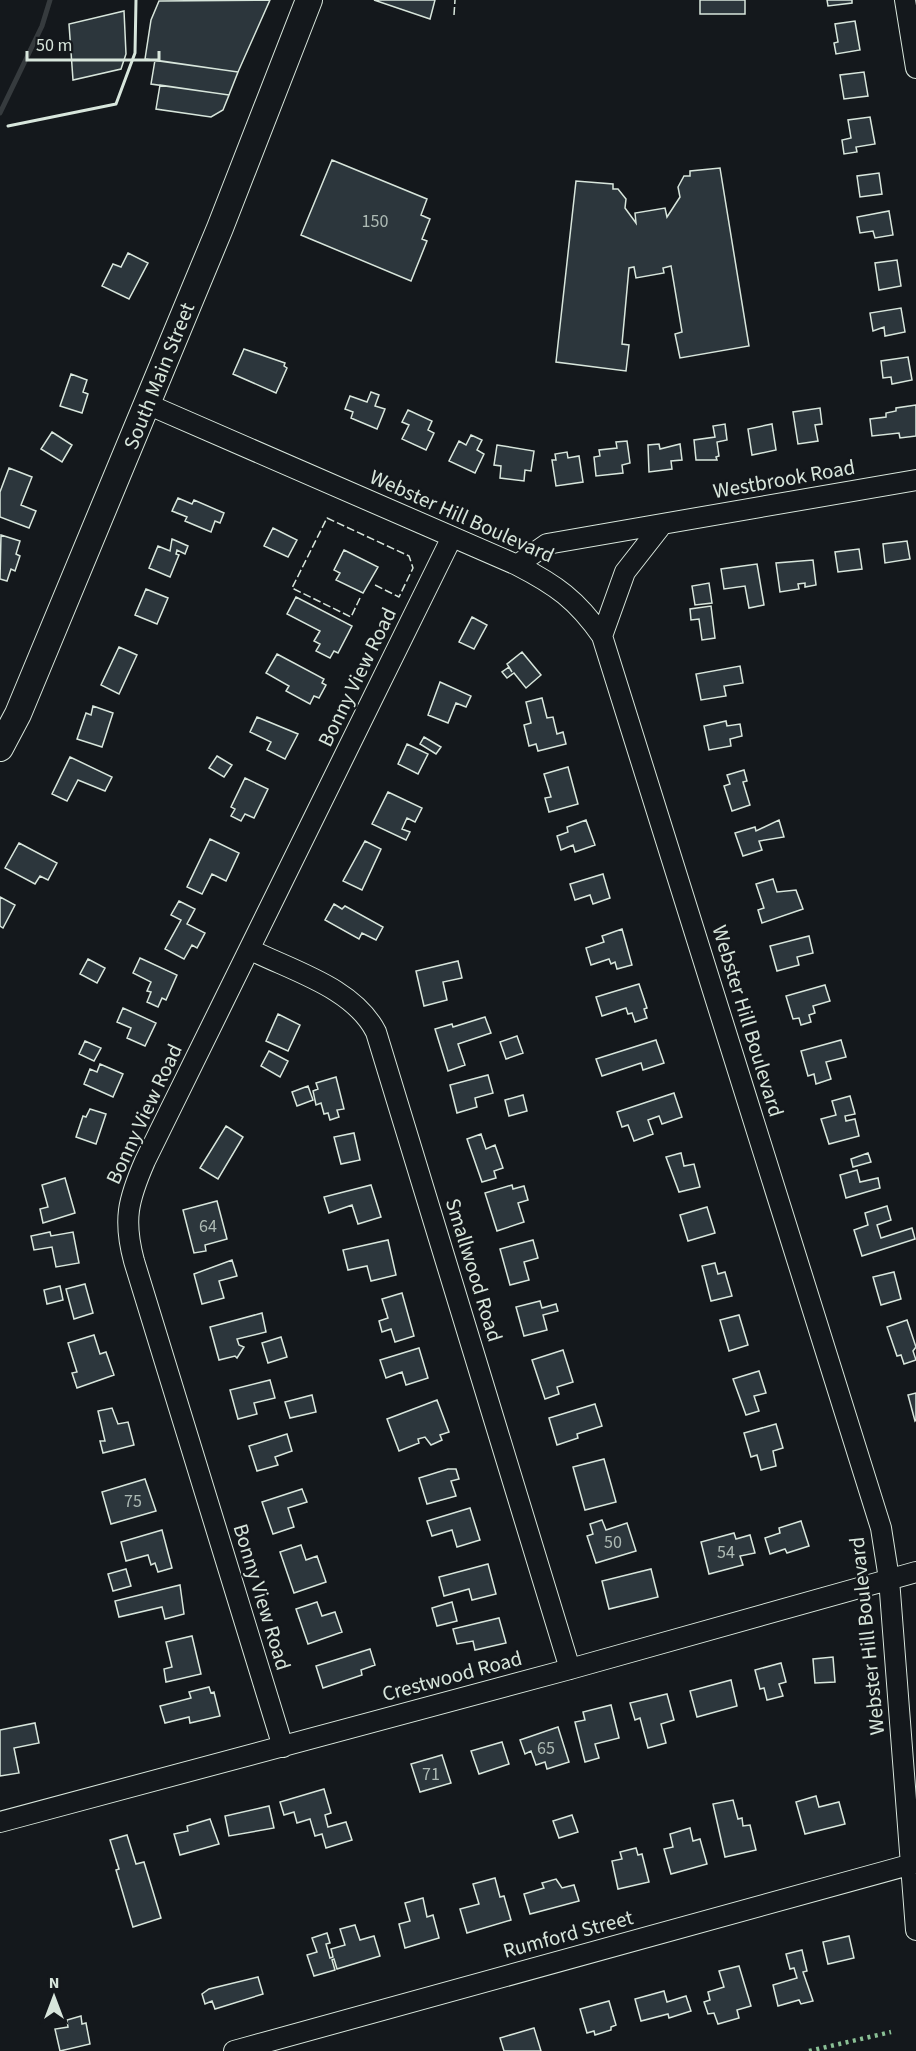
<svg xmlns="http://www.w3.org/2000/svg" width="916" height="2051" font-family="'Source Sans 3',sans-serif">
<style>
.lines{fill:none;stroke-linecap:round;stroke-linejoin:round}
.stream{stroke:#363b3e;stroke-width:5}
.building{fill:#2c363c;stroke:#d8e6dc;stroke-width:1.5}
.minor-casing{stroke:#d8e6dc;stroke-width:22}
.major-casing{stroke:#d8e6dc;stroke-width:28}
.minor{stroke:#14181c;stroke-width:20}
.major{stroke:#14181c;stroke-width:26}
.hedge{stroke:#8ac095;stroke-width:4.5;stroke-dasharray:3 4.5;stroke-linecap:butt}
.fence{stroke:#d8e6dc;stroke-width:1.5;stroke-dasharray:8 3;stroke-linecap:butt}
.wall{stroke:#d8e6dc;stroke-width:3}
.labels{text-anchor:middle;stroke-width:4.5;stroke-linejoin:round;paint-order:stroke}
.number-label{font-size:18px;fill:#adbab4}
.street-label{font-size:21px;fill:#d8e6dc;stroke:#14181c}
</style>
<rect width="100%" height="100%" fill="#14181c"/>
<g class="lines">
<path class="stream" d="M0,113L42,26L50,0"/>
</g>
<path class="building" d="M270,0L238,72L145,59L151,20L159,1Z
M374,0H435L430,19Z
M700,0H745V14H700Z
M827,0H852V3L828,6Z
M124,11L126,54L121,69L73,80L69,24Z
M855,21L860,50L836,54L834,43L838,42L835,24Z
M155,60L238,72L229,95L151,84Z
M864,72L868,96L844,99L840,75Z
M160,85L229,95L223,110L211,117L156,109Z
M870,117L875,144L856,147L857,152L844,154L842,140L851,138L848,120Z
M332,160L427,199L421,215L430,219L422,239L427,241L411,281L301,235Z
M720,168L749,346L680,358L675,334L682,332L671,266L663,268L664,273L636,278L634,267L629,268L622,344L629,345L626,371L556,362L576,181L613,184V189H618L626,199L625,208L636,223L635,213L665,208L667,217L680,197L678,187L684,176H690V171Z
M879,173L882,194L860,197L857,176Z
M889,211L893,235L875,238L873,231L860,233L857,217Z
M128,253L148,263L129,299L102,286L113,264L121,267Z
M897,260L901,286L879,290L875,263Z
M901,308L905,332L885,336L884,327L873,331L870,313Z
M244,349L285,363L284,366L287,368L276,393L233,374Z
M908,357L912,380L892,384L891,377L883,378L881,361Z
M71,374L87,380L83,392L88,394L82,413L60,406Z
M371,392L379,395L375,406L385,409L377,429L351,418L353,412L345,409L350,396L367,402Z
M916,405V436L900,438L899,433L872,436L870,419L886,417V413L896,411V408Z
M820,408L822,424L815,425L818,441L798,444L793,412Z
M408,410L432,421L428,430L434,433L426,450L402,439L409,425L402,422Z
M725,424L727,440L717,442L719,456L716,457L717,460H696L694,440L715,437L713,426Z
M772,424L776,450L752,455L748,429Z
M52,432L72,445L62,462L41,449Z
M471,435L482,440L477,450L484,454L475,473L449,461L459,441L466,445Z
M627,441L630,463L622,465L623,473L596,476L594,457L600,456L599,450L617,448L616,442Z
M659,444L660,449L680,444L682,460L671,461L672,469L649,472L648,445Z
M497,445L534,451L531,471L525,470L524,481L500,478L501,466L494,465Z
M567,452L568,458L579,456L583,482L556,486L552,460H556L555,454Z
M9,468L32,477L21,505L36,511L29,528L0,517V492Z
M178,498L192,504L194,500L224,513L220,523L215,521L211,532L185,521L187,517L172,511Z
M273,528L297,540L288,557L264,546Z
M1,535L20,541L16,554L20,556L15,571L11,569L7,581L0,579Z
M172,539L188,546L185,554L177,550L176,554L179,555L170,577L149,568L158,546L170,551Z
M907,541L910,559L885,563L883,544Z
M859,549L862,569L838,572L835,552Z
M344,550L378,567L363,593L336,580L340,573L334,570Z
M813,560L816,585L805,587V583L798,584L799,589L780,592L776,563Z
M757,564L764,605L749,608L745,586L724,589L721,569Z
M709,583L712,603L695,605L692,586Z
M146,589L168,598L157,624L135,615Z
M296,597L352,626L338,653L334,651L330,658L316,651L320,644L314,641L320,631L287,614Z
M711,606L715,638L702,640L699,619L691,620L690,609Z
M472,617L487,625L474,649L459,642Z
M119,647L137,655L119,694L101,685Z
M522,652L541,675L526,688L514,673L507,678L502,672L509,667L512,672L507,664Z
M277,654L324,679L322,683L326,685L319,698L314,696L310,704L286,691L289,686L266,673Z
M740,666L743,683L724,686L726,696L701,700L696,674Z
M440,682L471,696L466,707L456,703L448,723L428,715Z
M542,698L547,718L553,717L557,734L563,732L566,744L538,751L536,744L529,746L524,725L531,723L526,702Z
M93,706L113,713L102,747L77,739L86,713L91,715Z
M257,717L298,734L285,759L267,750L271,742L250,732Z
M726,721L727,726L740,724L742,736L730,739L731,746L709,750L704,726Z
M424,737L441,747L436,754L420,744Z
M407,744L428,754L418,774L398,764Z
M217,756L232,765L224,777L209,768Z
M70,757L112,777L105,791L78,780L67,801L52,794Z
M568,767L578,804L549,812L545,798L551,797L544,774Z
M744,770L747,781L743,782L750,805L732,811L724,786L730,784L727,775Z
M245,778L268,789L254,818L245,814L241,821L231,816L235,809L231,807Z
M388,792L422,808L415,822L407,818L402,829L410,832L406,840L372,824Z
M586,820L595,845L575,852L573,845L561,850L557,836L568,832L567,827Z
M779,820L784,837L759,841L762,850L743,856L735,833L755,827L756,831Z
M210,839L239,853L226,881L212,874L202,894L187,887Z
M365,841L381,849L362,890L343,881Z
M19,843L57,863L48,880L40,876L35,884L5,868Z
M603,874L610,898L593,904L590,895L575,900L570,884Z
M773,879L777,892L796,890L803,909L762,923L758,910L764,908L756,884Z
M0,897L15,905L3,928L0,926Z
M179,901L195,909L187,924L205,933L197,948L192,945L184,959L165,949L181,920L171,915Z
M334,904L342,909L345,906L383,927L376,940L362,933L359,939L325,920Z
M622,929L632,965L617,969L615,962L611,964L609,959L591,965L586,948L604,942L602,936Z
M809,936L813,953L797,957L799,965L777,971L770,946Z
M140,958L177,975L166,1000L162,998L158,1007L147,1002L151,992L147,991L151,982L133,973Z
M88,959L105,968L97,983L80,974Z
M458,961L462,978L443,982L447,1000L424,1006L416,971Z
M639,984L647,1008L644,1009L647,1018L635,1022L632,1013L628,1014L626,1008L602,1016L596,997Z
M825,985L830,1001L813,1006L815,1013L809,1015L811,1022L801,1025L799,1018L793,1019L786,996Z
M123,1008L156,1023L145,1046L127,1038L131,1028L117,1022Z
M278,1014L300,1025L288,1051L266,1041Z
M485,1017L491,1033L458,1044L465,1065L448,1071L435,1029L452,1024L453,1027Z
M517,1036L523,1053L506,1059L500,1042Z
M656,1040L664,1063L643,1070L641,1063L602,1076L596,1059Z
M841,1040L846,1057L826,1062L831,1079L816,1084L814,1074L808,1076L801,1051Z
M85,1041L101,1048L94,1061L79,1054Z
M269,1051L288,1061L280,1077L261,1066Z
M100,1064L123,1074L113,1097L84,1084L90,1069L97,1072Z
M488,1075L493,1093L475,1098L477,1107L457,1113L450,1085Z
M336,1077L344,1109L337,1110L339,1117L330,1120L328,1113L324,1114L321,1103L316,1105L313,1091L318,1089L316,1083Z
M308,1086L313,1100L297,1106L292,1092Z
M674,1093L682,1117L662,1124L659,1116L648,1120L653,1134L634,1141L628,1125L622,1127L617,1112Z
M523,1095L527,1111L509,1116L505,1100Z
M850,1096L855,1114L845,1116L846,1121L855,1119L859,1136L829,1144L821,1119L836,1115L832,1101Z
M90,1109L106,1114L96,1144L76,1137L83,1116L86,1117Z
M226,1126L243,1137L218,1179L200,1168Z
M354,1133L360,1160L341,1164L334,1137Z
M481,1134L486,1149L495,1145L503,1168L494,1171L496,1178L482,1182L467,1139Z
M681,1153L684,1166L694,1164L700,1187L679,1192L666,1157Z
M868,1153L871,1162L853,1167L851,1159Z
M857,1170L860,1182L878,1178L880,1188L846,1198L840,1175Z
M65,1178L75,1213L43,1223L40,1209L48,1207L42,1185Z
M371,1185L381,1217L358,1224L352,1205L329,1213L324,1197Z
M512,1185L513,1189L524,1186L528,1200L518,1203L524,1222L497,1231L485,1193Z
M217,1201L227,1239L205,1245L206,1251L194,1253L183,1210Z
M887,1206L891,1220L877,1225L881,1238L912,1228L915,1239L862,1256L854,1230L868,1225L865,1213Z
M707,1207L715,1233L688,1241L680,1215Z
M50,1232L51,1236L73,1232L79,1263L56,1267L52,1247L34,1250L31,1236Z
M388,1240L396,1275L371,1281L367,1266L348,1270L343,1250Z
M533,1240L538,1258L524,1262L529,1280L510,1285L500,1249Z
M232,1260L237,1276L219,1281L224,1298L202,1304L194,1274Z
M715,1263L718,1274L725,1272L732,1296L711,1301L702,1266Z
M894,1272L901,1299L881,1305L873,1277Z
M85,1284L93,1313L74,1319L66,1289Z
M60,1286L63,1300L47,1304L44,1290Z
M402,1293L414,1336L395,1342L391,1329L382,1332L379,1321L388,1318L382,1299Z
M540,1301L542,1308L556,1304L558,1311L543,1315L547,1330L524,1336L516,1307Z
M262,1313L266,1332L237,1339L239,1345L244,1347L237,1358L235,1356L219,1360L210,1327Z
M739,1315L748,1345L729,1351L720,1320Z
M907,1320L916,1347L913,1351L916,1360L904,1364L901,1355L897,1356L887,1327Z
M94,1335L100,1354L106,1352L114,1375L77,1388L72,1373L77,1372L68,1343Z
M281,1337L287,1357L268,1363L262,1343Z
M419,1348L428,1378L406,1385L402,1372L386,1378L380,1360Z
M563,1350L573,1382L557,1387L559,1394L545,1399L532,1360Z
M759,1371L766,1393L754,1396L759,1411L746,1415L733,1379Z
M270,1380L275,1398L254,1403L257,1414L238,1419L230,1390Z
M916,1393V1420L915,1421L908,1395Z
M312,1395L316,1412L290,1418L285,1402Z
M437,1400L449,1432L440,1435L442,1440L431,1445L425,1437L418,1439L419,1443L399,1451L387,1419Z
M595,1404L602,1426L577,1434L578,1438L557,1445L549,1418Z
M112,1408L118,1424L128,1422L134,1445L103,1453L100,1441H105L98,1411Z
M776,1424L783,1448L773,1451L776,1466L761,1470L757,1455L751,1457L744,1433Z
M287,1434L292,1451L275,1457L278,1465L257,1471L249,1446Z
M604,1459L616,1502L585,1510L573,1467Z
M448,1469H456L459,1479L451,1481L456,1496L427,1504L419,1478Z
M145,1479L156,1511L111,1524L102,1492Z
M302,1489L307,1502L288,1508L294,1527L273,1534L262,1502Z
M470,1508L480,1540L457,1547L452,1530L432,1536L427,1521Z
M602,1520L606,1530L627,1523L636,1551L596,1563L587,1536L593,1534L590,1524Z
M801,1521L809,1546L787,1553L785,1549L770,1554L765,1538L780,1533L779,1528Z
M162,1530L172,1568L158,1572L155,1563L151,1565L148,1555L126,1561L121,1542Z
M734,1533L736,1539L750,1535L755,1553L740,1556L743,1565L709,1574L701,1542Z
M301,1545L306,1560L317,1556L326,1582L294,1593L280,1552Z
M488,1564L496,1594L472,1600L469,1589L444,1596L439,1577Z
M126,1569L131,1586L113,1591L108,1574Z
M651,1569L658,1597L609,1609L602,1581Z
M180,1585L184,1614L165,1619L162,1607L119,1617L115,1601Z
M317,1602L322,1616L335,1612L342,1632L308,1644L296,1609Z
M452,1602L457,1621L437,1626L432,1608Z
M499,1618L506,1643L475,1650L473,1641L457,1644L453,1629Z
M192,1636L201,1674L166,1682L164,1669L172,1667L166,1642Z
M370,1649L375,1665L361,1670L362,1675L323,1688L316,1666Z
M833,1657L835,1682L815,1683L813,1659Z
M781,1663L786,1682L779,1684L783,1696L767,1700L764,1688L760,1689L755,1670Z
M731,1680L737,1706L697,1717L690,1691Z
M209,1687L211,1693L214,1692L220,1716L190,1723L189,1717L165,1723L160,1706L191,1698L189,1692Z
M667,1694L674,1720L661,1724L666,1743L648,1748L640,1718L635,1720L630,1703Z
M611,1705L619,1738L595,1744L599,1758L585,1762L575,1722L585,1720L583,1712Z
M35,1723L39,1743L14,1748L19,1773L0,1776V1730Z
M558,1727L569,1762L547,1769L545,1762L536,1765L531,1751L525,1754L520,1740Z
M502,1742L509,1764L479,1774L471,1751Z
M442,1755L451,1783L420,1792L411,1764Z
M324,1789L331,1813L325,1815L328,1827L346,1822L352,1840L326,1848L322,1834L315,1836L310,1819L297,1823L294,1812L284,1815L280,1802Z
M816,1796L819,1807L839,1802L845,1824L805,1834L796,1802Z
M733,1800L738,1819L742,1818L743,1826L750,1825L756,1850L725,1857L713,1804Z
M269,1806L274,1828L229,1836L225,1816Z
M572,1815L578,1832L559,1838L553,1821Z
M210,1819L219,1844L180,1855L174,1834L188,1831L187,1826Z
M690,1828L693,1841L700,1839L707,1864L671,1874L664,1849L673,1847L670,1834Z
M127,1835L136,1864L144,1862L161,1918L133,1927L116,1870L119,1869L110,1840Z
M636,1848L638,1855L642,1854L649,1882L618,1889L612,1861L622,1859L620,1852Z
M495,1878L500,1897L504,1896L511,1920L467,1933L460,1909L479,1904L473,1884Z
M556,1879L562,1888L574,1885L579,1901L530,1914L524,1894L544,1888L542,1883Z
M423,1898L427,1917L433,1915L439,1938L405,1948L399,1924L410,1921L405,1903Z
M355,1925L360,1940L374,1936L380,1956L337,1969L334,1959L332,1960L335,1970L314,1976L307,1955L317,1952L312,1938L327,1933L330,1943L326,1944L330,1958L333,1957L331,1949L345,1945L340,1929Z
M849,1936L854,1958L828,1964L823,1942Z
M802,1950L807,1971L803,1972L813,2001L801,2004L799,2000L778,2006L773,1985L797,1978L794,1968L790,1969L786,1954Z
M739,1966L751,2006L737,2010L739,2018L718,2024L714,2013L708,2014L704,2002L710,2000L708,1992L724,1987L719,1971Z
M258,1977L263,1994L215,2009L212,2001L205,2004L202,1994L209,1989Z
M664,1991L667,2002L686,1996L691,2011L669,2018L668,2014L641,2021L635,1999Z
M609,2001L616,2025L611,2027V2030L595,2035L594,2031L587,2033L580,2009Z
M81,2016L82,2024L86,2023L90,2044L60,2051L55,2029L68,2027L67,2020Z
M534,2028L541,2051H504L500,2038Z"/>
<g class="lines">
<g class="minor-casing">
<path id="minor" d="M905,0L916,68
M147,404L517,565C556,585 577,600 602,636L881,1528L889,1579L916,1930
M517,565L547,544L916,480
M602,636L625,572L661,526
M251,950C293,971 354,988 376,1032L570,1669
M283,1747L134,1261C123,1220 128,1200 145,1161L452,537
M0,1822L570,1669L916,1572
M234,2051L916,1863"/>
</g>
<g class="major-casing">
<path id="major" d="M0,748L18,714L220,228L309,0"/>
</g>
<use href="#minor" class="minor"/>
<use href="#major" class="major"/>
<path class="hedge" d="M809,2051L891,2032"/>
<path class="fence" d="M454,15L455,0
M360,598L351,617L292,588L327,518L409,556L413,568L399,597L373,584"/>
<path class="wall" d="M8,126L116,104L135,53L136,0"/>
</g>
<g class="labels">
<g class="number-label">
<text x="375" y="227">150</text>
<text x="208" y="1232">64</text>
<text x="133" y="1507">75</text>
<text x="613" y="1548">50</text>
<text x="726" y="1558">54</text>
<text x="546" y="1754">65</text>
<text x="431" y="1780">71</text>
</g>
<g class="street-label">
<text transform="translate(159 376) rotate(-68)" y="7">South Main Street</text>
<text transform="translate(784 479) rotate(-10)" y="7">Westbrook Road</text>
<text transform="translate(462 516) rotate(24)" y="7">Webster Hill Boulevard</text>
<text transform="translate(357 677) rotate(-64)" y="7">Bonny View Road</text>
<text transform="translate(748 1021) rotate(73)" y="7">Webster Hill Boulevard</text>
<text transform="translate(144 1114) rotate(-65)" y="7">Bonny View Road</text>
<text transform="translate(474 1270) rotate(73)" y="7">Smallwood Road</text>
<text transform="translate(262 1597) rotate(73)" y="7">Bonny View Road</text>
<text transform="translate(867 1636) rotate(-96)" y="7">Webster Hill Boulevard</text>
<text transform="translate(452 1676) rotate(-15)" y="7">Crestwood Road</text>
<text transform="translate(568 1934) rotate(-15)" y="7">Rumford Street</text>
</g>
</g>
<g transform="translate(54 1997)" stroke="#14181c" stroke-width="4.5" paint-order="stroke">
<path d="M0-4.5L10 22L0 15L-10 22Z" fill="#d8e6dc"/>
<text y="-9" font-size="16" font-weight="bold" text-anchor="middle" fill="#d8e6dc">N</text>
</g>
<path d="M27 51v9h132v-9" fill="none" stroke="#d8e6dc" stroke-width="3"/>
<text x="36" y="51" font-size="18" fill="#d8e6dc" stroke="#14181c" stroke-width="4.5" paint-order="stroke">50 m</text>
</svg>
